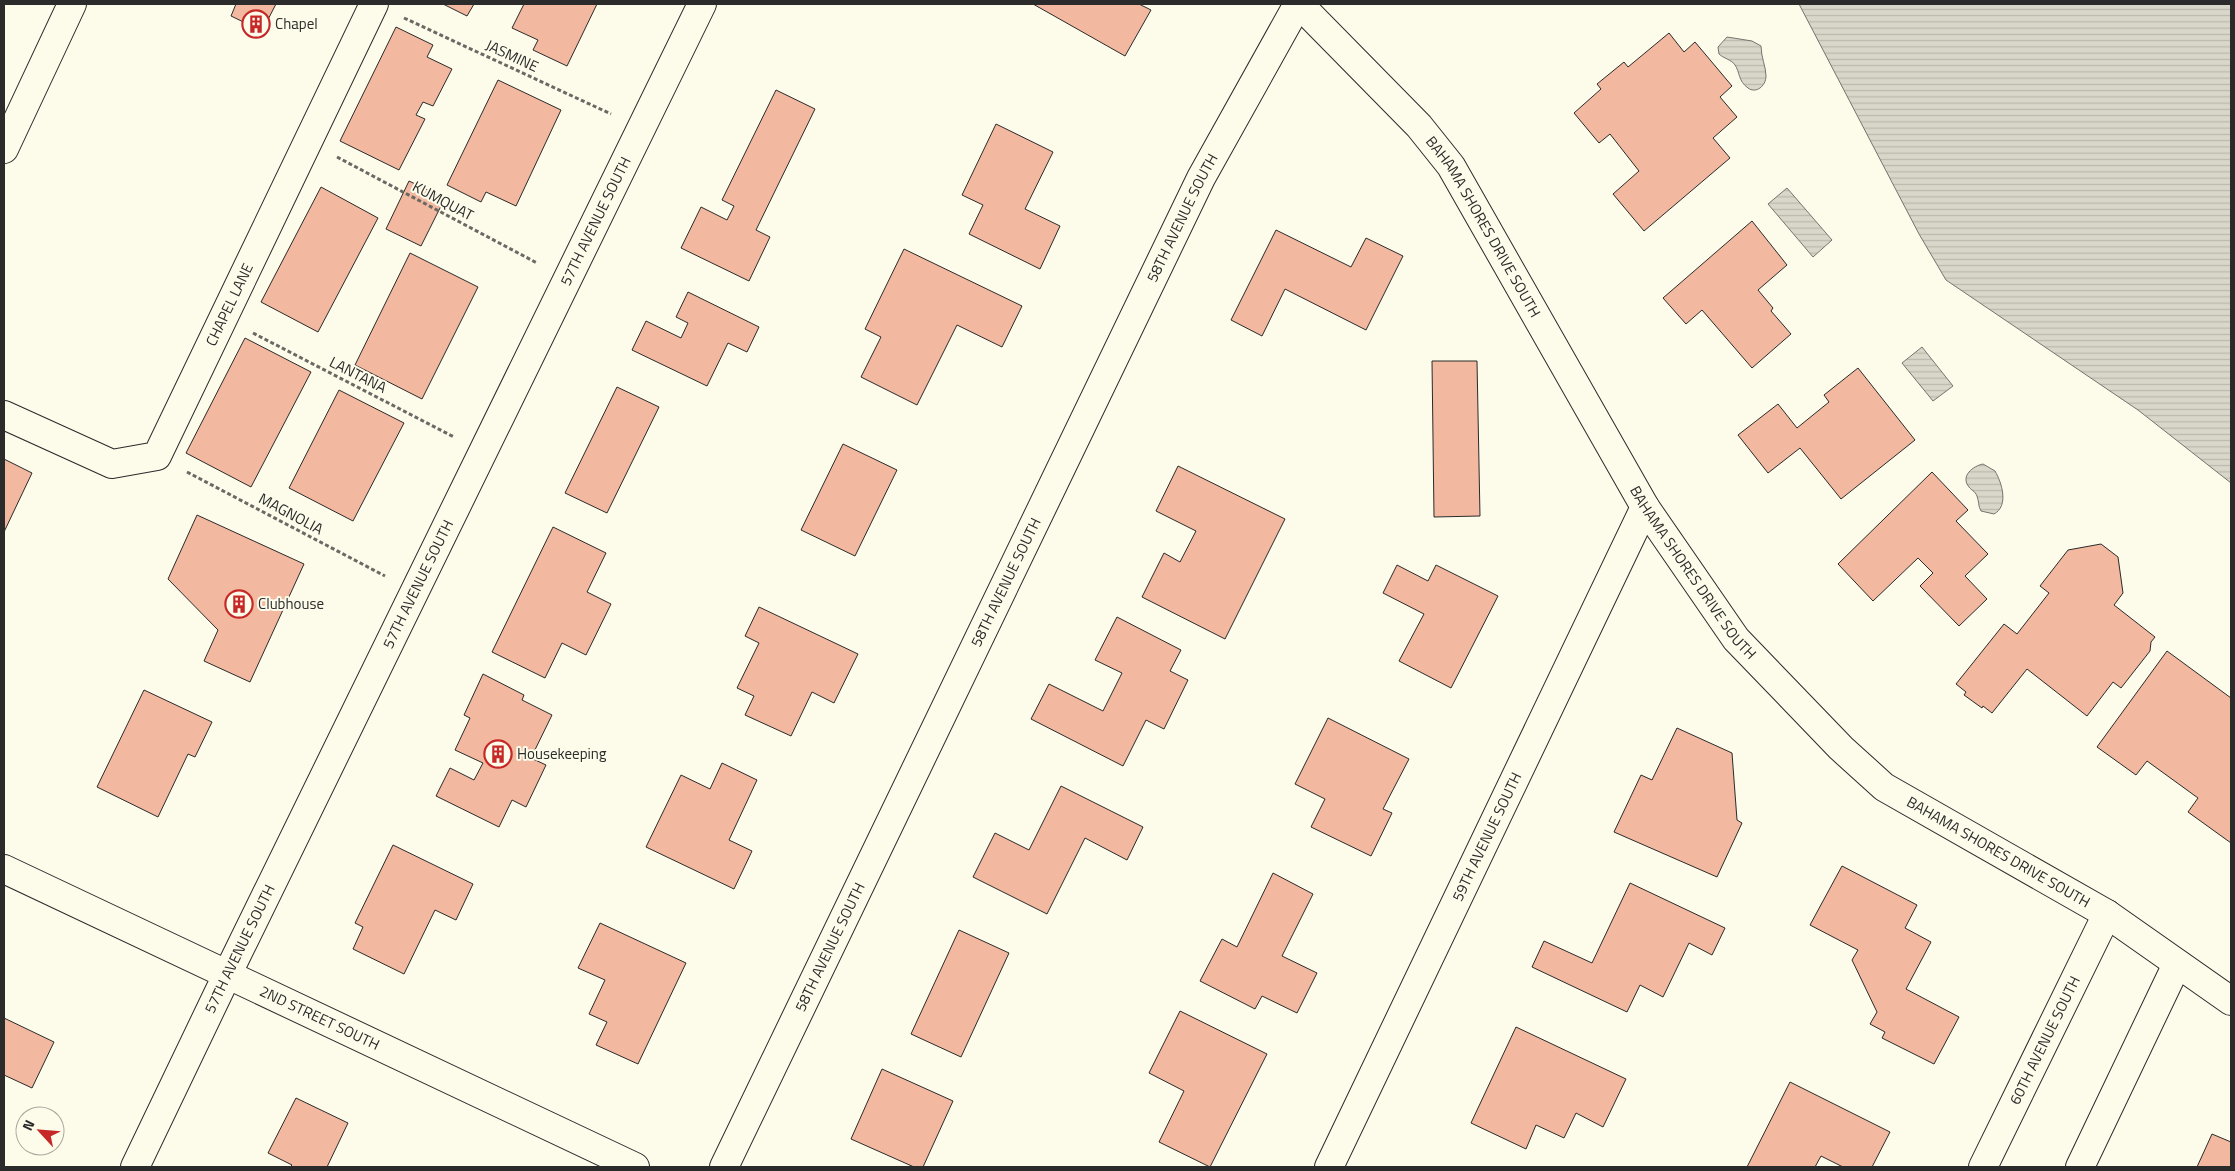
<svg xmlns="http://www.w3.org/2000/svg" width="2235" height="1171" font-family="'Titillium Web',sans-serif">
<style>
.water{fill:url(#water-rules);stroke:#74746e}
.building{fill:#f2b8a0;stroke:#2b2b2b}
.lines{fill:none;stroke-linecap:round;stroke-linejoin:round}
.minor-casing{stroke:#2b2b2b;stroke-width:30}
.path{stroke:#6a6964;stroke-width:3;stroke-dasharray:4 2.5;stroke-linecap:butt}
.minor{stroke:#fdfbea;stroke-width:28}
.labels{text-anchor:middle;stroke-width:4;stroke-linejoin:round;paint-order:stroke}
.poi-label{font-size:15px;fill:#2b2b2b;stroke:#fdfbea;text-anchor:start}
.street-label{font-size:15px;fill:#2b2b2b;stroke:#fdfbea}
</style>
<defs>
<pattern id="water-rules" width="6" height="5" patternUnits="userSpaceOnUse" patternTransform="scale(1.25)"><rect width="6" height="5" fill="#d8d7c9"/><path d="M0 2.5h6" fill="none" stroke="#bab9ad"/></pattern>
</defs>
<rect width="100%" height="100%" fill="#fdfbea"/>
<path class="water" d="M1799,4H2231V483L2138,410L1946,280L1919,234Z
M1727,37L1752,41L1761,46C1761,57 1766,67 1766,76C1766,86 1756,94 1748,88C1738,81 1740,72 1735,65C1732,60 1723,58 1719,54L1718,47Z
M1787,188L1832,240L1813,257L1768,204Z
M1922,347L1953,386L1933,401L1902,363Z
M1983,464L1995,471C2002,483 2009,506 1994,514L1981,511C1978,506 1979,501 1977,496C1975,491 1971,490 1969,487C1960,476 1973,466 1983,464Z"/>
<path class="building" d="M236,4H276L262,31L231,16Z
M443,4H474L467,16Z
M524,4H597L567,66L533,50L538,40L512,28Z
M1033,4H1139L1151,10L1125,56Z
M396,27L433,45L427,57L452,69L433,106L423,102L416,115L425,119L399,170L340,141Z
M1669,33L1684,52L1695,42L1732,86L1720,97L1737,117L1713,138L1730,158L1644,231L1613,194L1639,171L1610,134L1599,143L1574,113L1601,89L1597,84L1624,62L1628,67Z
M498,80L561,110L516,206L486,192L481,202L447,185Z
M776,90L815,109L756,230L770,237L749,281L681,248L701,207L727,220L734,206L722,200Z
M996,124L1053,152L1025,209L1060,226L1040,269L969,234L983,205L962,195Z
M409,181L445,198L421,246L386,229Z
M321,187L378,218L318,332L261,302Z
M1752,221L1787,265L1758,290L1773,308L1771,311L1791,334L1752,368L1702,310L1686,324L1663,298Z
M1276,230L1351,267L1366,238L1403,256L1366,330L1285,289L1262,336L1231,320Z
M904,249L1022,306L1002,347L957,325L917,405L861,377L881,337L865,329Z
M410,253L478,287L422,399L355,365Z
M688,292L759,327L747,352L728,343L707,386L632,350L646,321L681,338L688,323L676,317Z
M245,338L311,372L251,487L186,453Z
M1432,361H1477L1480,516L1434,517Z
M1858,368L1915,440L1841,499L1800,448L1768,473L1738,435L1778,404L1797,428L1829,402L1824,395Z
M617,387L659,407L607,513L565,493Z
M339,390L404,423L353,521L289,488Z
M843,444L897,470L855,556L801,530Z
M4,459L32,473L4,532Z
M1178,466L1285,519L1225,639L1142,597L1164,553L1180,562L1196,531L1156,511Z
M1932,472L1968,510L1956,521L1988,554L1965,576L1987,599L1959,626L1920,586L1933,573L1918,558L1873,601L1838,564Z
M197,515L304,564L250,682L204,661L218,630L168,579Z
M553,527L606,553L587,592L611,604L586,655L562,643L545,678L492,652Z
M2101,544L2118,557L2123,593L2114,605L2155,637L2151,642L2150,651L2121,688L2113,682L2087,716L2027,669L1992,713L1983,706L1982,708L1964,695L1966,692L1956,684L2004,624L2017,634L2049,593L2040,586L2068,550Z
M1397,565L1428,581L1436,565L1498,596L1451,688L1399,661L1424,614L1383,593Z
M759,607L858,654L834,703L812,692L791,736L745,715L754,696L737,688L759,643L745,636Z
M1117,617L1181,650L1170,671L1188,680L1164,729L1146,720L1123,766L1031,719L1049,684L1103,711L1122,673L1095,660Z
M2167,651L2231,698V843L2188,812L2198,798L2147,761L2136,775L2097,747Z
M483,674L524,695L522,700L552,715L531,758L546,765L526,807L512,800L499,827L436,796L450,768L474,780L483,763L455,750L470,718L464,715Z
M144,690L212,722L195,757L188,754L158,817L97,787Z
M1328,718L1409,759L1383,809L1392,813L1371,856L1311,827L1325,799L1295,784Z
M1677,728L1732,753L1737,820L1742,823L1717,877L1614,832L1641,775L1652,780Z
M722,763L757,780L729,840L752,851L734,889L646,847L681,775L710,789Z
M1061,786L1143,827L1127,860L1085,838L1047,914L973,877L995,833L1029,850Z
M393,845L473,884L456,920L435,910L404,974L353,949L363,927L355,923Z
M1842,866L1917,905L1905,928L1931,942L1906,989L1959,1017L1934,1064L1882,1038L1885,1032L1870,1024L1877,1012L1852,960L1858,950L1810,925Z
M1273,873L1313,894L1282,956L1317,973L1297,1013L1262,996L1255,1009L1200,981L1222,939L1237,947Z
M1630,883L1725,928L1712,955L1689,943L1663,997L1640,985L1627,1012L1532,967L1544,941L1592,963Z
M600,923L686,963L638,1064L596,1045L607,1022L589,1014L605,980L578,968Z
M959,930L1009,953L961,1057L911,1034Z
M1180,1011L1267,1054L1210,1167L1159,1142L1184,1091L1149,1073Z
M4,1018L54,1042L32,1088L4,1075Z
M1516,1027L1626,1079L1603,1127L1576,1113L1564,1138L1536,1125L1526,1149L1471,1123Z
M882,1069L953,1101L923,1167H914L851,1139Z
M1790,1082L1890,1132L1872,1167H1843L1821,1156L1815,1167H1747Z
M296,1098L348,1123L327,1167H290L292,1165L268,1153Z
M2212,1134L2231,1142V1167H2197Z"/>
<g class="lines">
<g class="minor-casing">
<g id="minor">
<path id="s1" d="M1299,4L1419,126L1451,166L1645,507L1736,639L1841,748L1884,787L2107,914L2231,1001"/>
<path d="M4,149L72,4"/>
<path id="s2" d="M4,415L112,464L157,456L374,4"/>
<path id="s3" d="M4,869L635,1167"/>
<path id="s4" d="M135,1167L227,975L702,4"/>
<path id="s5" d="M724,1167L1201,178L1298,4"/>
<path id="s6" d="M1329,1167L1645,507"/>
<path id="s7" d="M1983,1167L2107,914"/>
<path d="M2080,1167L2177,964"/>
</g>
</g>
<path class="path" d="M404,18L611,114
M337,157L537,263
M253,333L454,437
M187,472L385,576"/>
<use href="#minor" class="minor"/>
</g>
<defs>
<g id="building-ring" transform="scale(1.4375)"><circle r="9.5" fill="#fdfbea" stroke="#c62828" stroke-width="1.5"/><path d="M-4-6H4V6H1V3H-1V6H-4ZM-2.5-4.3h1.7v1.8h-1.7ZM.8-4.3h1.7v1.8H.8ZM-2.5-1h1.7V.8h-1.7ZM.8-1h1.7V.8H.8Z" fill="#c62828"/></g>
</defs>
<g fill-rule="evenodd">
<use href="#building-ring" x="256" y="24"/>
<use href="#building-ring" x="239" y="604"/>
<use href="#building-ring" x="498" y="754"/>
</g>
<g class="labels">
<g class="poi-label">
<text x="275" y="29">Chapel</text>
<text x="258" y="609">Clubhouse</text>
<text x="517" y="759">Housekeeping</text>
</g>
<g class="street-label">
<text transform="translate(512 56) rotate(25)" y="5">JASMINE</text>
<text transform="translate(443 201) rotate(28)" y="5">KUMQUAT</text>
<text dy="5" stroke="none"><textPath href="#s5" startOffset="1054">58TH AVENUE SOUTH</textPath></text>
<text dy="5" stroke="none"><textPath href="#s4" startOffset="1052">57TH AVENUE SOUTH</textPath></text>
<text dy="5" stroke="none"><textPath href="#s1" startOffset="291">BAHAMA SHORES DRIVE SOUTH</textPath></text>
<text dy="5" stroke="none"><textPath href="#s2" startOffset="332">CHAPEL LANE</textPath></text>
<text transform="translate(358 375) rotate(27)" y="5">LANTANA</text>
<text transform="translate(291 514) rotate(28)" y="5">MAGNOLIA</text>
<text dy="5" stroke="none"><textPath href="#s1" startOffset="696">BAHAMA SHORES DRIVE SOUTH</textPath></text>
<text dy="5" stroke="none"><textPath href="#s5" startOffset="649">58TH AVENUE SOUTH</textPath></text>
<text dy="5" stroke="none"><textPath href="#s4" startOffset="648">57TH AVENUE SOUTH</textPath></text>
<text dy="5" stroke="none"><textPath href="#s6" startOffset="366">59TH AVENUE SOUTH</textPath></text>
<text dy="5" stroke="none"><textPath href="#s1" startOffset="1116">BAHAMA SHORES DRIVE SOUTH</textPath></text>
<text dy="5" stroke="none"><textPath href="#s5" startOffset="244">58TH AVENUE SOUTH</textPath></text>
<text dy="5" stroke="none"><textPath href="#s4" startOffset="242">57TH AVENUE SOUTH</textPath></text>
<text dy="5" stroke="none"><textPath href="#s3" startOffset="349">2ND STREET SOUTH</textPath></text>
<text dy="5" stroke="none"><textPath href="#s7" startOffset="141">60TH AVENUE SOUTH</textPath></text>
</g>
</g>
<rect width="2235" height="1171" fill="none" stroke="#2b2b2b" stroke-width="10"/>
<g transform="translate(40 1131) rotate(296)"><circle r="24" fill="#fdfbea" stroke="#a9a89e"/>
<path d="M0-4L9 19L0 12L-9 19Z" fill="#c62828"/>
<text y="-8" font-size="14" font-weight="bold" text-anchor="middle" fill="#2b2b2b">N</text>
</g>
</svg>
